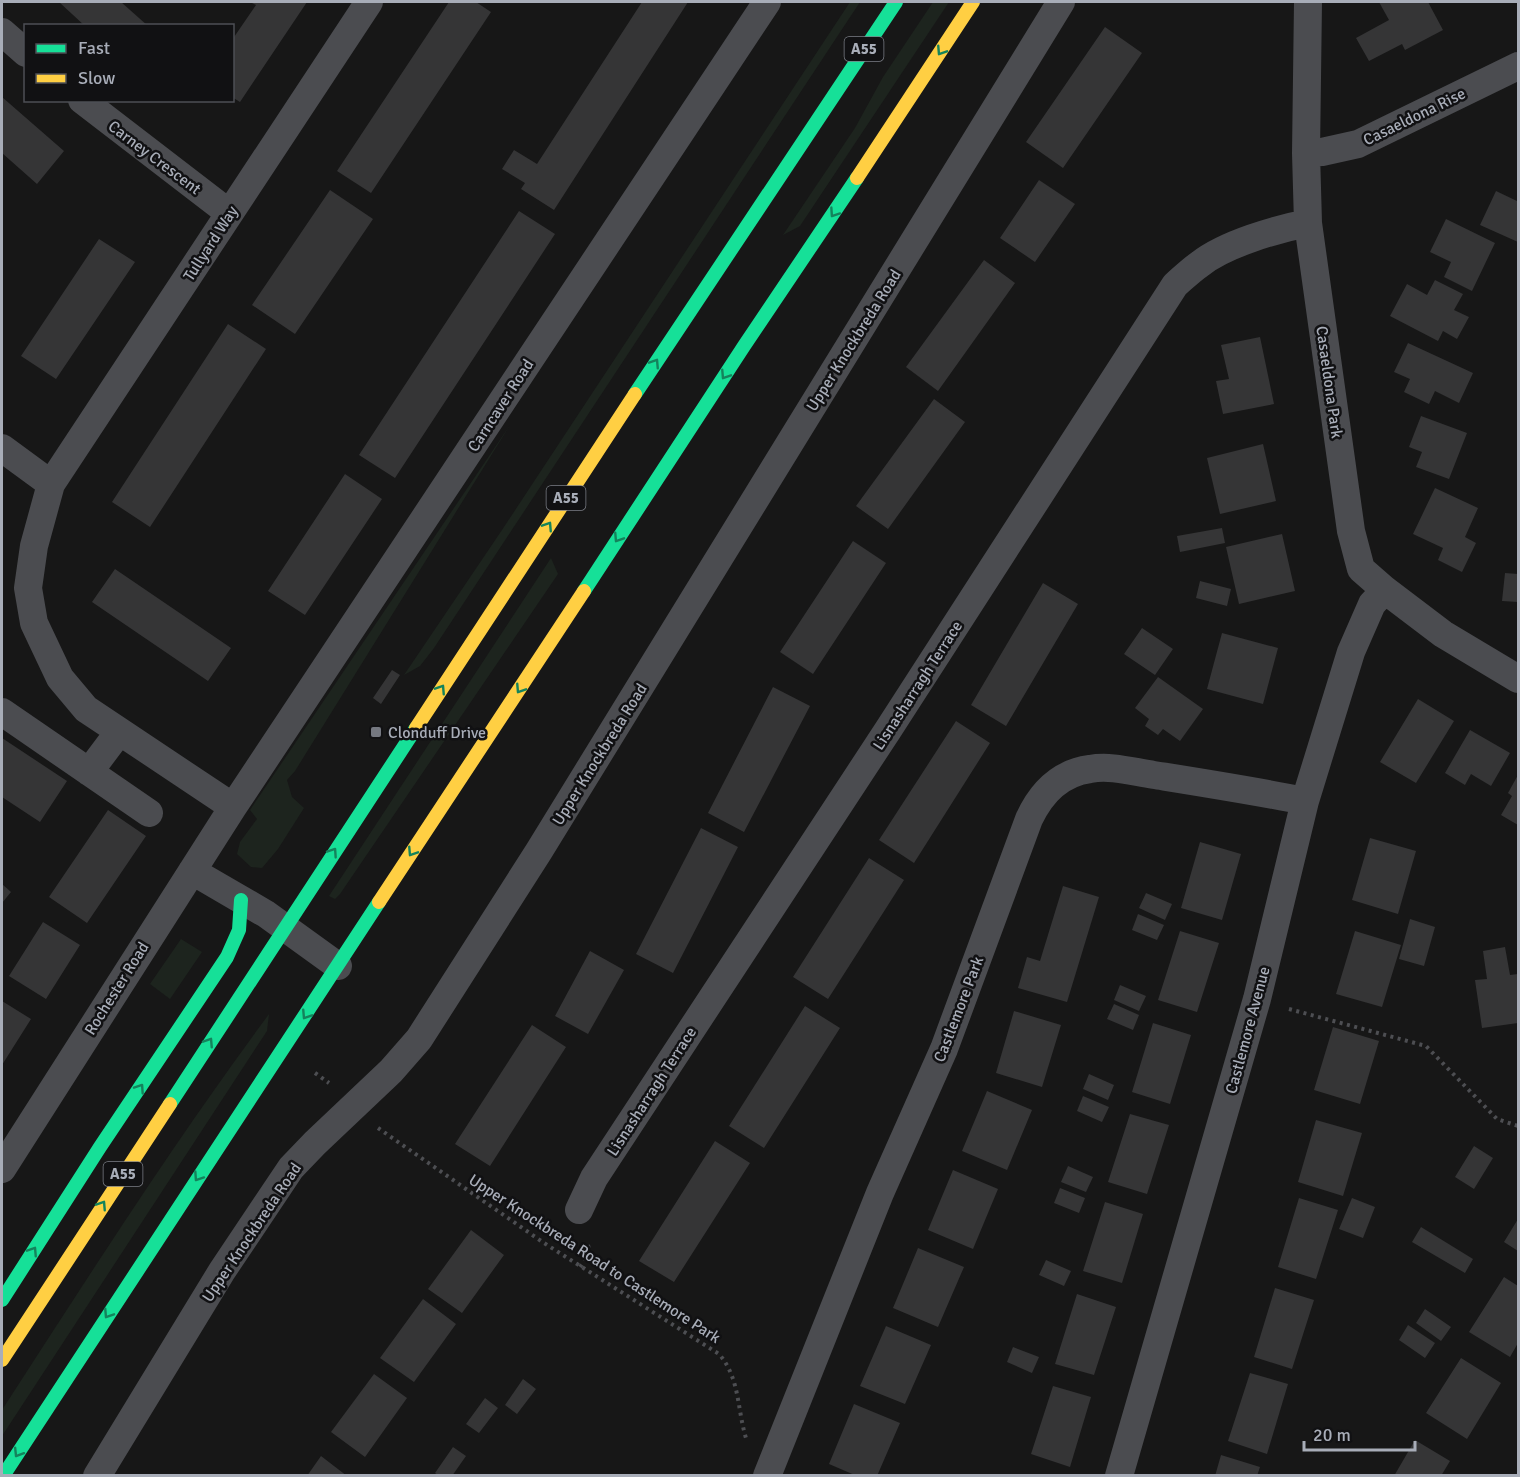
<svg xmlns="http://www.w3.org/2000/svg" width="1520" height="1477" font-family="Signika,sans-serif">
<style>
.green{fill:#1d241e}
.building{fill:#353536}
.lines{fill:none;stroke-linecap:round;stroke-linejoin:round}
.path{stroke:#4d4e52;stroke-width:4;stroke-dasharray:3 4.5;stroke-linecap:butt}
.street{stroke:#4b4c50;stroke-width:28}
.fast{stroke:#16e098;stroke-width:14}
.slow{stroke:#ffcf43;stroke-width:14}
.oneway{stroke:#14835c}
.poi-dot{fill:#757880;stroke:#111113;stroke-width:2}
.labels{text-anchor:middle;stroke-width:5;stroke-linejoin:round;paint-order:stroke}
.shield{fill:#111113;stroke:#7b7e86;stroke-width:1.5}
.shield-label{font-size:15px;font-weight:bold;fill:#a8adb8}
.street-label{font-size:16px;fill:#a8adb8;stroke:#111113}
.poi-label{font-size:16px;fill:#a8adb8;stroke:#111113;text-anchor:start}
</style>
<rect width="100%" height="100%" fill="#171717"/>
<path class="green" d="M850,2H860L434,648L420,666L404,675L502,530Z
M933,2H949L800,226L783,235L855,128L883,77Z
M510,425L295,771L287,780L292,797L304,808L278,849L262,868L251,867L237,854L240,842L257,819L250,810Z
M551,558L558,574L340,894L335,899L329,896Z
M181,939L202,952L170,999L150,984Z
M269,1014L267,1031L2,1436V1410C88,1277 174,1142 269,1014Z"/>
<path class="building" d="M59,2H121L148,26H85Z
M250,2H307L240,102L232,97V40L256,5Z
M449,2H476L491,12L371,193L337,171Z
M642,2H688L554,210L521,189L525,183L502,169L514,150L537,164Z
M1379,2H1428L1443,30L1405,50L1402,44L1369,61L1356,38L1389,20Z
M1105,27L1142,53L1063,168L1026,142Z
M2,97L64,151L37,184L2,153Z
M1039,180L1075,204L1035,262L1000,238Z
M330,190L373,219L295,334L252,305Z
M1496,191L1517,201L1518,197V242L1480,225Z
M519,211L555,234L395,478L359,455Z
M1446,219L1495,243L1472,291L1444,277L1451,262L1430,252Z
M99,239L135,262L56,379L21,356Z
M984,260L1015,283L938,391L906,367Z
M1435,280L1463,294L1454,310L1469,317L1457,339L1443,331L1438,341L1390,316L1407,284L1427,295Z
M228,324L266,349L150,527L112,502Z
M1260,337L1274,404L1223,414L1216,381L1229,379L1221,345Z
M1408,343L1473,373L1459,403L1435,391L1429,404L1404,392L1410,379L1394,372Z
M934,399L965,422L888,529L856,506Z
M1421,416L1467,433L1449,479L1416,467L1422,452L1409,447Z
M1263,444L1276,501L1220,514L1207,458Z
M345,474L382,499L305,615L268,591Z
M1435,488L1478,508L1465,537L1476,543L1462,572L1438,560L1443,548L1413,534Z
M1222,528L1225,543L1180,552L1177,536Z
M1282,534L1295,591L1239,604L1226,547Z
M853,541L886,563L813,674L780,652Z
M115,569L231,648L208,681L92,602Z
M1505,573L1518,574V602L1502,601Z
M1200,581L1231,589L1227,606L1196,598Z
M1043,583L1078,604L1006,726L971,705Z
M1142,628L1173,649L1155,675L1124,654Z
M1222,633L1278,648L1263,704L1207,689Z
M392,670L400,675L381,704L373,698Z
M1158,677L1203,709L1180,741L1163,729L1158,735L1145,726L1149,719L1135,708Z
M773,687L810,706L744,832L708,813Z
M1418,699L1454,721L1416,783L1380,762Z
M956,721L990,743L914,863L879,840Z
M1470,730L1510,753L1491,786L1471,774L1465,785L1445,773Z
M2,738L67,781L40,822L2,797Z
M1518,775V825L1501,815L1512,796L1508,793Z
M108,810L146,836L87,923L49,897Z
M701,828L738,847L673,973L636,954Z
M1370,838L1416,851L1398,914L1352,900Z
M1200,842L1241,854L1222,920L1181,908Z
M869,858L904,880L828,999L793,977Z
M2,884L11,892L2,903Z
M1063,886L1099,897L1067,1002L1018,988L1027,957L1040,961Z
M1146,893L1172,904L1165,920L1139,908Z
M1138,914L1164,925L1157,940L1132,930Z
M1410,919L1435,927L1424,966L1399,959Z
M43,922L80,945L46,999L9,976Z
M1180,931L1219,943L1197,1012L1158,1000Z
M1355,931L1401,945L1382,1007L1336,994Z
M1505,947L1510,975L1518,974V1023L1482,1028L1475,980L1487,979L1483,951Z
M590,951L624,970L588,1034L555,1016Z
M1120,985L1146,996L1139,1011L1114,1000Z
M2,1001L31,1019L2,1065Z
M1114,1004L1139,1015L1133,1030L1107,1019Z
M805,1006L840,1028L764,1148L729,1126Z
M1014,1011L1061,1025L1042,1087L996,1073Z
M1153,1023L1191,1035L1170,1104L1132,1092Z
M532,1025L566,1047L490,1166L455,1144Z
M1333,1027L1379,1041L1360,1104L1314,1090Z
M1089,1074L1114,1085L1108,1100L1083,1089Z
M987,1091L1032,1110L1007,1170L962,1151Z
M1083,1096L1109,1107L1102,1122L1077,1111Z
M1130,1114L1169,1125L1147,1194L1108,1182Z
M1316,1120L1362,1133L1343,1196L1298,1182Z
M715,1141L750,1163L674,1282L639,1261Z
M1474,1146L1493,1158L1474,1189L1455,1177Z
M1068,1166L1093,1177L1086,1192L1061,1182Z
M953,1170L998,1189L973,1249L928,1230Z
M1060,1188L1085,1198L1079,1213L1054,1203Z
M1299,1198L1338,1210L1316,1279L1278,1267Z
M1352,1198L1375,1207L1363,1238L1339,1229Z
M1105,1202L1143,1214L1122,1283L1083,1271Z
M1518,1219V1251L1504,1242Z
M1421,1227L1473,1259L1465,1273L1412,1242Z
M471,1230L504,1255L462,1313L428,1289Z
M918,1248L964,1267L938,1327L893,1308Z
M1046,1260L1071,1271L1064,1286L1039,1275Z
M1504,1277L1518,1286V1343L1510,1357L1469,1332Z
M1275,1288L1314,1300L1292,1369L1254,1357Z
M1077,1294L1116,1307L1094,1375L1055,1364Z
M423,1299L456,1324L414,1382L380,1358Z
M1425,1309L1451,1327L1441,1341L1416,1323Z
M1408,1325L1435,1343L1425,1358L1399,1340Z
M886,1326L931,1345L905,1404L860,1386Z
M1013,1347L1039,1357L1032,1373L1007,1362Z
M1461,1358L1501,1383L1467,1439L1426,1413Z
M1250,1373L1288,1384L1267,1454L1228,1441Z
M374,1374L407,1398L365,1457L331,1432Z
M523,1379L536,1389L517,1414L505,1405Z
M1053,1386L1091,1397L1070,1467L1031,1454Z
M485,1398L498,1408L479,1433L466,1424Z
M854,1404L900,1423L877,1476H857L829,1464Z
M1415,1440L1450,1461L1441,1476H1394Z
M453,1447L466,1456L452,1476H439L435,1473Z
M1221,1455L1260,1467L1257,1476H1215Z
M321,1456L347,1476H307Z"/>
<g class="lines">
<path class="path" d="M1289,1009L1426,1046L1497,1119L1518,1126
M315,1073L329,1083
M378,1128L544,1243L719,1354C740,1378 737,1409 746,1438
M580,1267L590,1253L587,1241"/>
<path class="street" d="M1308,2L1306,153L1308,223L1351,531L1361,569L1385,590L1443,634L1518,679
M2,32L26,53
M82,100L229,213
M1306,153L1322,152L1358,144L1518,66
M2,448L51,484
M2,712L149,813
M89,772L119,732
M233,807L86,709L60,678L34,623L28,588L34,546L51,484L369,2
M192,871L266,914L338,966
M2,1169L233,807L767,2
M579,1210L594,1178L888,730L1175,285C1183,278 1191,270 1200,264C1225,244 1277,229 1308,223
M97,1476L222,1271L291,1168L315,1143L391,1071L419,1039L539,851L1061,2
M767,1476L880,1193L944,1049L1029,819C1041,793 1060,773 1090,769C1111,765 1133,772 1154,775C1204,783 1255,791 1305,801
M1119,1476L1257,999L1305,801L1351,652L1372,604L1385,590"/>
<path class="fast" d="M635,394L896,2
M584,591L744,346L857,178
M170,1104L416,728
M2,1300L100,1147L227,957L239,930L241,900
M3,1476L379,902"/>
<path class="slow" d="M857,178L973,2
M416,728L635,394
M379,902L584,591
M2,1360L170,1104"/>
</g>
<defs><path id="oneway-chevron" d="M-2-3.5L2.5 0L-2 3.5" fill="none" stroke-width="1.6" stroke-linecap="round" stroke-linejoin="round" transform="scale(1.5)"/></defs>
<g class="oneway">
<use href="#oneway-chevron" transform="translate(941 51) rotate(123)"/>
<use href="#oneway-chevron" transform="translate(834 213) rotate(124)"/>
<use href="#oneway-chevron" transform="translate(655 363) rotate(-57)"/>
<use href="#oneway-chevron" transform="translate(725 375) rotate(123)"/>
<use href="#oneway-chevron" transform="translate(548 526) rotate(-57)"/>
<use href="#oneway-chevron" transform="translate(618 538) rotate(123)"/>
<use href="#oneway-chevron" transform="translate(441 689) rotate(-57)"/>
<use href="#oneway-chevron" transform="translate(520 689) rotate(123)"/>
<use href="#oneway-chevron" transform="translate(333 852) rotate(-56)"/>
<use href="#oneway-chevron" transform="translate(412 852) rotate(123)"/>
<use href="#oneway-chevron" transform="translate(306 1015) rotate(123)"/>
<use href="#oneway-chevron" transform="translate(209 1042) rotate(-57)"/>
<use href="#oneway-chevron" transform="translate(140 1088) rotate(-56)"/>
<use href="#oneway-chevron" transform="translate(198 1177) rotate(124)"/>
<use href="#oneway-chevron" transform="translate(102 1205) rotate(-57)"/>
<use href="#oneway-chevron" transform="translate(33 1251) rotate(-57)"/>
<use href="#oneway-chevron" transform="translate(108 1314) rotate(123)"/>
<use href="#oneway-chevron" transform="translate(18 1453) rotate(122)"/>
</g>
<rect class="poi-dot" x="370" y="726" width="12" height="12" rx="3"/>
<g class="labels">
<g class="shield">
<rect x="844.5" y="37" width="39" height="24" rx="4.5"/>
<rect x="546.5" y="486" width="39" height="24" rx="4.5"/>
<rect x="103.5" y="1162" width="39" height="24" rx="4.5"/>
</g>
<g class="shield-label">
<text x="864" y="54">A55</text>
<text x="566" y="503">A55</text>
<text x="123" y="1179">A55</text>
</g>
<g class="street-label">
<text transform="translate(1414 116) rotate(-26)" y="6">Casaeldona Rise</text>
<text transform="translate(155 157) rotate(37)" y="6">Carney Crescent</text>
<text transform="translate(210 243) rotate(-57)" y="6">Tullyard Way</text>
<text transform="translate(853 340) rotate(-58)" y="6">Upper Knockbreda Road</text>
<text transform="translate(1330 382) rotate(82)" y="6">Casaeldona Park</text>
<text transform="translate(500 405) rotate(-57)" y="6">Carncaver Road</text>
<text transform="translate(917 685) rotate(-57)" y="6">Lisnasharragh Terrace</text>
<text transform="translate(599 754) rotate(-58)" y="6">Upper Knockbreda Road</text>
<text transform="translate(116 988) rotate(-58)" y="6">Rochester Road</text>
<text transform="translate(958 1009) rotate(-69)" y="6">Castlemore Park</text>
<text transform="translate(1247 1030) rotate(-75)" y="6">Castlemore Avenue</text>
<text transform="translate(651 1091) rotate(-57)" y="6">Lisnasharragh Terrace</text>
<text transform="translate(251 1232) rotate(-56)" y="6">Upper Knockbreda Road</text>
<text transform="translate(595 1258) rotate(33)" y="6">Upper Knockbreda Road to Castlemore Park</text>
</g>
<g class="poi-label">
<text x="388" y="738">Clonduff Drive</text>
</g>
</g>
<rect width="1520" height="1477" fill="none" stroke="#a8adb8" stroke-width="6"/>
<rect x="24" y="24" width="210" height="78" fill="#111113" stroke="#4d4f55" stroke-width="1.5"/>
<rect x="36" y="44" width="30" height="9" fill="#16e098" stroke="#4d4f55" stroke-width="1.5"/>
<text x="78" y="54" font-size="18" fill="#a8adb8">Fast</text>
<rect x="36" y="74" width="30" height="9" fill="#ffcf43" stroke="#4d4f55" stroke-width="1.5"/>
<text x="78" y="84" font-size="18" fill="#a8adb8">Slow</text>
<path d="M1304 1441v9h111v-9" fill="none" stroke="#a8adb8" stroke-width="3"/>
<text x="1313" y="1441" font-size="18" fill="#a8adb8" stroke="#111113" stroke-width="4.5" paint-order="stroke">20 m</text>
</svg>
